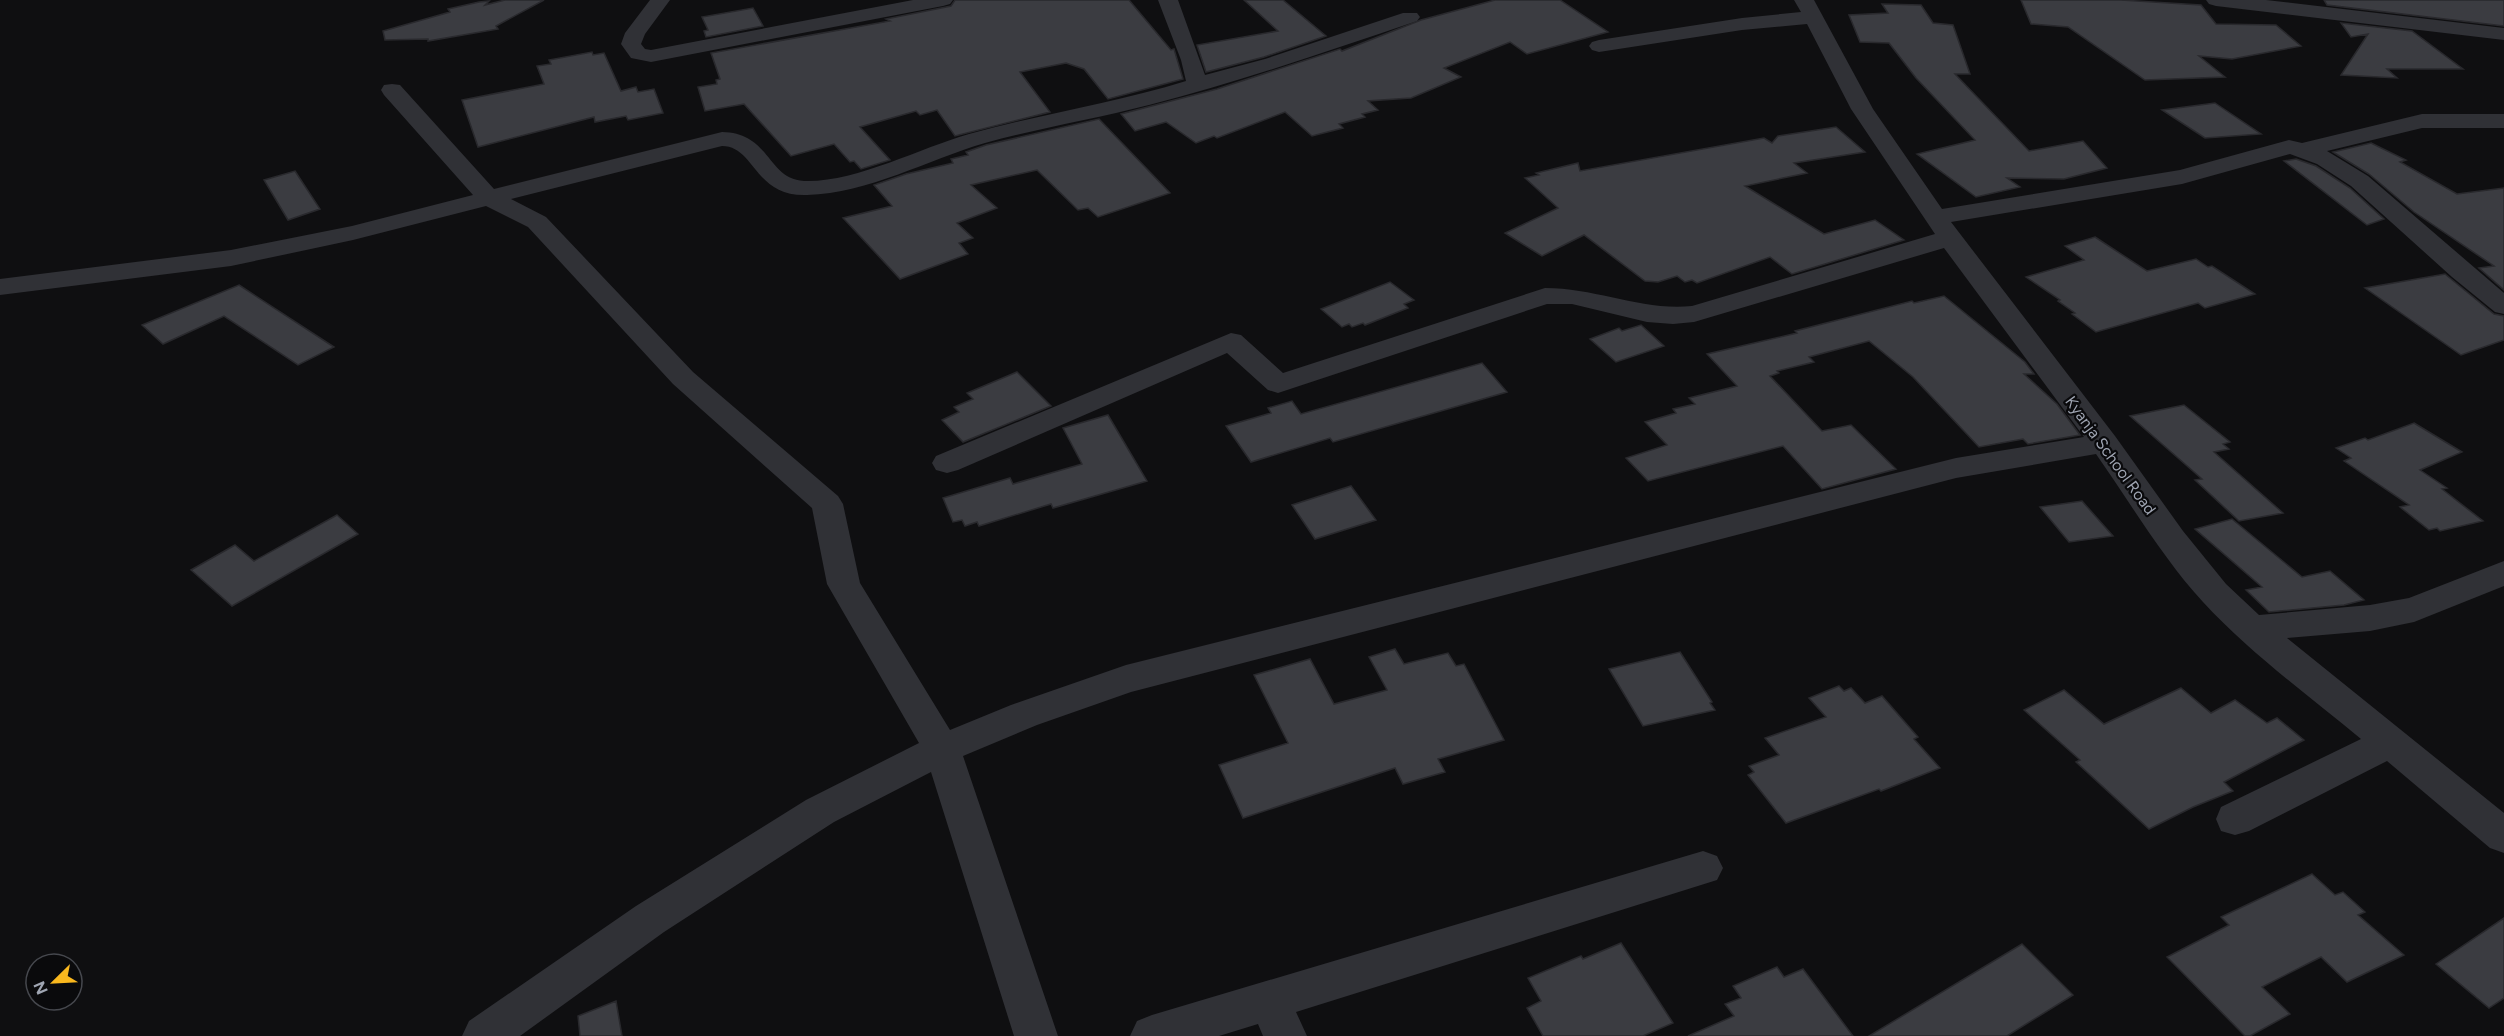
<svg xmlns="http://www.w3.org/2000/svg" width="2504" height="1036" font-family="Figtree,sans-serif">
<style>
.building{fill:#3b3c41;stroke:#29292d;stroke-width:1.5}
.lines{fill:none;stroke-linecap:round;stroke-linejoin:round}
.minor{fill:#303136;fill-rule:evenodd}
.labels{text-anchor:middle;stroke-width:4.5;stroke-linejoin:round;paint-order:stroke}
.street-label{font-size:16px;fill:#9fa5b2;stroke:#0a0a0c}
</style>
<rect width="100%" height="100%" fill="#0f0f11"/>
<path class="building" d="M505,0H544L496,26L498,29L428,41V39L385,40L383,31L450,12L448,9L479,2L489,1L485,5Z
M955,0H1129L1171,50L1174,49L1183,79L1108,99L1084,69L1066,63L1020,72L1050,112L955,136L937,110L920,115L916,111L860,127L890,160L861,169L854,161L850,162L834,144L791,156L744,104L705,111L698,87L717,84L716,80L720,79L711,53L890,21L886,19L951,6Z
M1244,0H1283L1326,36L1264,57L1206,72L1197,45L1278,31Z
M1495,0H1560L1608,32L1527,54L1510,42L1444,68L1461,77L1411,98L1368,101L1378,110L1362,114L1365,117L1339,124L1343,128L1312,136L1285,112L1217,138L1214,136L1196,143L1166,122L1135,131L1121,114L1217,89L1340,49L1342,51L1421,20Z
M2021,0H2121L2201,5L2216,24L2276,25L2301,46L2232,59L2199,56L2225,77L2145,80L2068,27L2031,24Z
M2324,0H2504V26L2327,5Z
M1882,4L1921,5L1933,23L1953,25L1970,74H1955L2029,151L2083,141L2107,168L2064,179L2007,178L2020,187L1976,197L1917,154L1975,140L1916,78L1889,43L1860,42L1849,15L1888,13Z
M753,8L763,26L706,37L704,31L708,30L702,17Z
M2341,23L2412,31L2463,69H2387L2397,78L2341,75L2368,34L2351,37Z
M592,52L593,55L604,53L621,91L636,87L638,92L654,89L663,113L628,120L626,116L595,122L594,117L478,147L462,100L544,84L537,66L551,64L549,60Z
M2215,103L2261,134L2205,138L2162,110Z
M1099,119L1170,193L1098,217L1088,208L1078,210L1037,170L971,185L997,208L957,223L973,238L959,243L968,254L900,279L843,218L892,206L874,185L906,174L953,163L951,159L968,155L966,152L986,145Z
M1836,127L1865,152L1794,163L1807,173L1745,186L1824,234L1875,220L1904,240L1792,274L1770,257L1697,283L1692,280L1685,282L1677,276L1658,282L1645,281L1584,235L1542,256L1505,233L1558,208L1525,178L1539,175L1536,173L1578,163L1580,171L1764,138L1772,143L1778,136Z
M2371,143L2406,160L2400,162L2457,194L2504,188V290L2479,268L2494,266L2414,212L2369,174L2333,152Z
M2296,159L2316,166L2350,188L2384,219L2367,225L2284,161Z
M295,171L320,209L288,220L264,180Z
M2095,237L2147,271L2196,259L2208,267L2212,266L2255,294L2205,308L2198,303L2096,332L2072,314L2075,313L2058,301L2060,300L2026,277L2084,260L2065,246Z
M2445,274L2494,314L2504,316V340L2461,355L2365,288Z
M1390,282L1414,300L1404,304L1408,308L1365,325L1363,323L1352,327L1349,324L1342,327L1321,309Z
M239,285L334,347L298,365L224,316L163,344L142,325Z
M1944,296L2025,362L2034,374H2024L2057,404L2080,435L2028,444L2023,439L1979,447L1913,377L1869,341L1809,357L1814,362L1777,371L1779,373L1770,376L1822,431L1851,425L1896,469L1822,489L1783,446L1648,481L1626,458L1667,445L1645,422L1676,413L1673,409L1695,404L1689,398L1737,386L1707,354L1797,333L1795,331L1912,301L1914,303Z
M1641,325L1664,346L1616,362L1590,339L1619,328L1622,331Z
M1482,363L1507,392L1333,442L1330,438L1251,462L1226,426L1271,413L1268,408L1292,401L1301,414Z
M1017,372L1051,406L963,442L942,420L959,412L954,407L973,399L967,393Z
M2184,405L2230,442L2223,444L2229,449L2214,452L2283,513L2239,521L2195,480L2202,479L2130,416Z
M1108,415L1147,481L1053,508L1051,504L979,526L977,522L965,526L962,520L953,522L943,498L1010,478L1013,484L1082,464L1063,428Z
M2414,423L2462,452L2420,470L2447,488L2442,489L2483,521L2440,531L2437,528L2429,530L2400,507L2409,505L2344,461L2351,458L2336,448L2365,438L2368,440Z
M1351,486L1376,520L1315,539L1292,505Z
M2082,501L2113,536L2069,542L2040,507Z
M337,515L358,534L232,606L191,570L235,545L254,561Z
M2232,519L2302,577L2330,571L2364,600L2344,605L2269,612L2246,590L2262,587L2195,529Z
M1395,649L1404,664L1448,653L1456,666L1464,664L1504,740L1438,759L1445,772L1403,784L1395,768L1243,818L1219,765L1288,743L1254,675L1310,659L1334,704L1387,690L1369,657Z
M1680,652L1712,702L1710,703L1715,710L1643,726L1609,669Z
M1839,686L1844,691L1851,688L1865,703L1882,696L1918,737L1914,739L1940,768L1881,791L1879,789L1786,823L1748,775L1754,772L1749,766L1779,755L1765,738L1826,717L1809,698Z
M2181,688L2211,713L2235,700L2267,723L2277,718L2304,740L2224,782L2233,791L2193,807L2149,829L2076,762L2080,760L2024,710L2064,690L2104,724Z
M2312,874L2335,895L2343,892L2365,912L2358,915L2404,955L2347,982L2321,957L2313,961L2262,987L2290,1014L2250,1036H2245L2167,957L2229,925L2221,917Z
M2504,918V998L2489,1008L2436,964Z
M1621,943L1673,1023L1643,1036H1543L1527,1008L1541,1001L1528,978L1581,956L1583,959Z
M2022,944L2073,995L2007,1036H1869Z
M1777,967L1784,977L1803,969L1853,1036H1688L1734,1016L1725,1004L1741,998L1733,986Z
M616,1001L622,1036H580L578,1016Z"/>
<g class="lines">
<path class="minor" d="M650,0H670L645,34L641,44L645,49L651,50L913,0H953L950,4L943,6L651,62L631,58L621,44L625,33Z
M1158,0H1178L1205,75L1265,59L1403,13H1417L1420,17L1417,21C1328,51 1239,82 1149,105C1095,119 1039,128 985,143C927,160 869,193 807,195C754,197 755,146 722,146L511,199L546,217L693,372L838,496L843,504L860,583L950,730L1011,705L1126,665L1956,458L2084,437L1944,248L1694,322L1673,324L1647,322L1572,304H1547L1278,393L1268,390L1227,353L958,470L947,473L936,470L932,463L936,456L1231,333L1241,335L1283,373L1545,288C1597,288 1641,311 1692,306L1935,234L1851,109L1807,24L1742,30L1599,52L1592,50L1589,46L1592,42L1599,40L1742,18L1801,12L1794,0H1814L1873,109L1942,209L2180,170L2289,140L2302,143L2422,114H2504V128H2422L2327,151L2368,176L2504,293V314L2495,312L2452,277L2351,186L2317,164L2290,154L2182,184L1951,222L2115,436L2183,531L2226,584L2259,615L2370,605L2409,598L2504,561V586L2414,622L2370,631L2287,638L2504,813V853L2490,848L2387,761L2249,831L2235,835L2221,831L2216,819L2221,807L2361,739C2308,695 2250,653 2203,602C2164,560 2129,501 2096,454L1956,478L1131,692L1037,725L963,756L1058,1036H1014L931,772L834,822L664,932L520,1036H462L469,1021L636,906L806,800L919,743L827,584L812,508L673,384L528,227L486,206L353,240L231,266L0,295V279L231,250L352,226L473,195L384,95L381,90L384,85L392,84L400,85L494,189L722,132C771,133 767,179 804,181C854,183 920,148 969,134C1041,114 1115,103 1186,81L1181,60Z
M2206,0H2266L2504,28V40L2216,6L2209,4Z
M1703,851L1717,856L1723,868L1717,880L1296,1012L1307,1036H1263L1258,1024L1219,1036H1130L1137,1021L1152,1015Z"/>
</g>
<g class="labels">
<g class="street-label">
<text transform="translate(2111 455) rotate(54)" y="6">Kyanja School Road</text>
</g>
</g>
<g transform="translate(54 982) rotate(246)"><circle r="28" fill="#0a0a0c" stroke="#46484e" stroke-width="1.5"/>
<path d="M0-4.5L10 22L0 15L-10 22Z" fill="#fab81e"/>
<text y="-9" font-size="16" font-weight="bold" text-anchor="middle" fill="#9fa5b2">N</text>
</g>
</svg>
